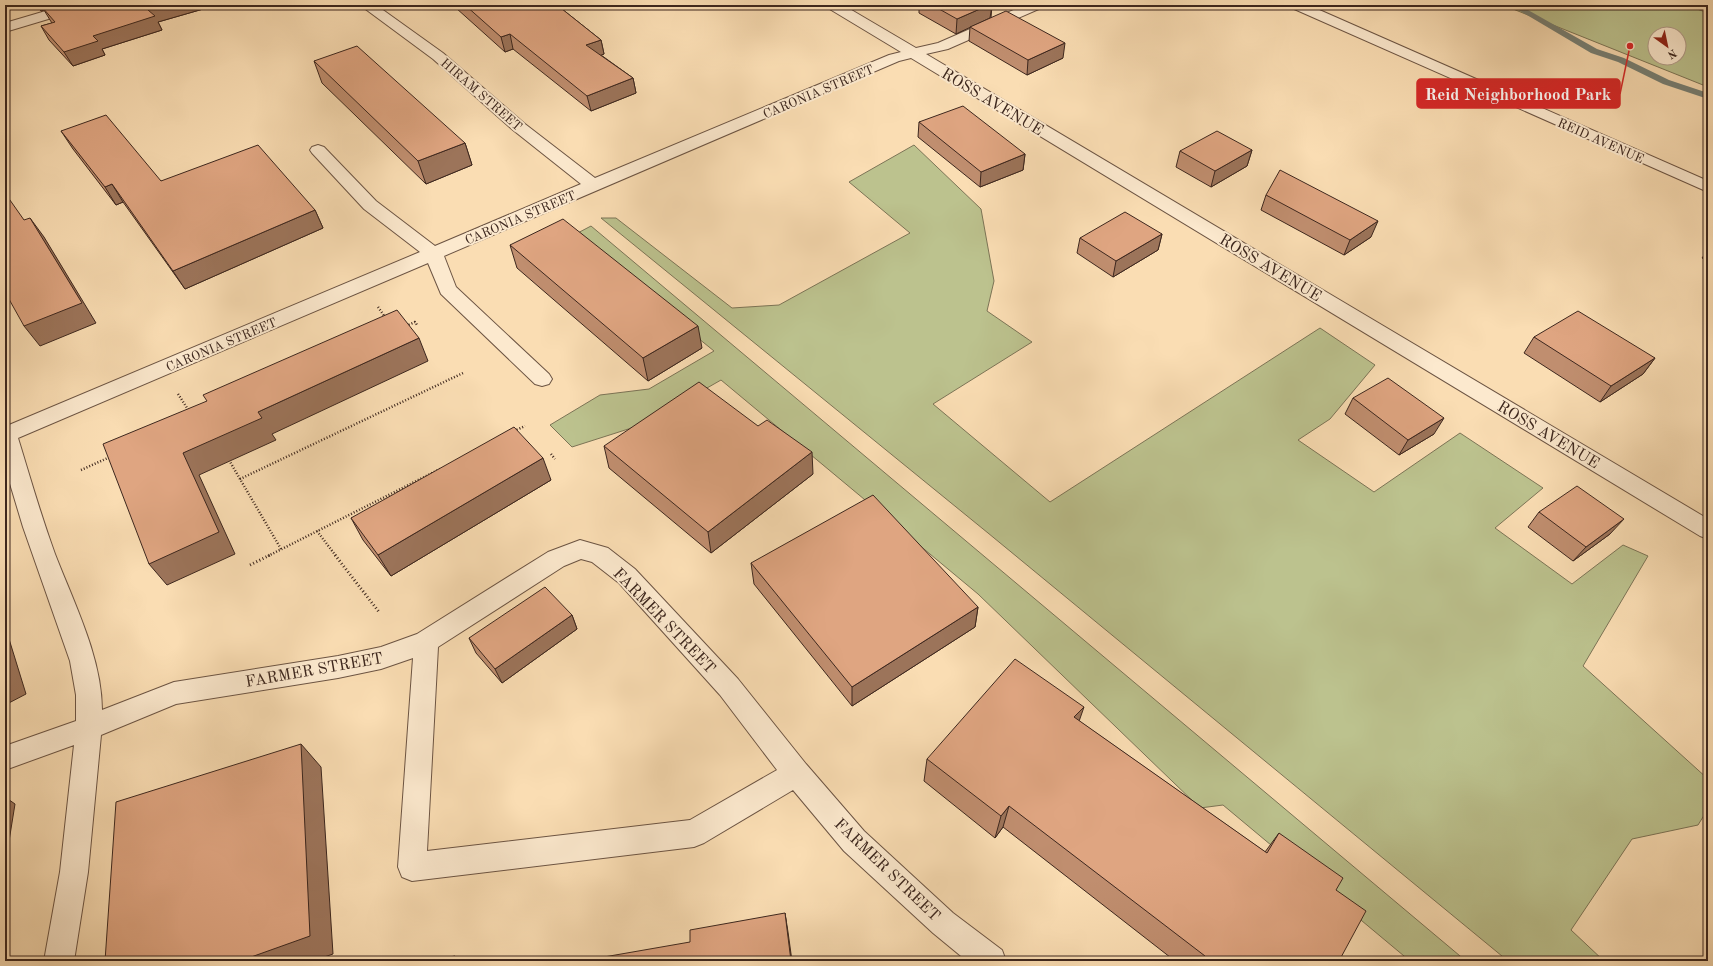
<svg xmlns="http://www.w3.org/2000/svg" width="1713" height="966" font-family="'Old Standard TT',serif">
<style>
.green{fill:#bcc28e;stroke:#7c7456;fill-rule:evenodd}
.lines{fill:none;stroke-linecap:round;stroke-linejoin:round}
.stream{fill:#778075;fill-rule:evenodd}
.minor-casing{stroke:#6c5443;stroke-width:2}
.path-far1{stroke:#3d271e;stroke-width:2.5;stroke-dasharray:1 2;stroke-linecap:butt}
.path{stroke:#3d271e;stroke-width:3;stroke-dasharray:1 2.5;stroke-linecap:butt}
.minor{fill:#fce9ce;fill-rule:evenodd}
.wall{fill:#c08e6f;stroke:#3d271e}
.shaded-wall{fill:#9c745a;stroke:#3d271e}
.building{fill:#dfa581;stroke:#3d271e}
.labels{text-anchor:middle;stroke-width:4;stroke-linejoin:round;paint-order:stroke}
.far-street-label{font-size:13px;fill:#3d271e;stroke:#fce9ce}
.street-label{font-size:16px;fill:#3d271e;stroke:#fce9ce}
.leader{fill:none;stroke:#d62828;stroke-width:1.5}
.callout-dot{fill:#d62828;stroke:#fce9ce;stroke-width:1.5}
.callout{fill:#d62828;stroke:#d62828;stroke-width:1.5}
.callout-label{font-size:17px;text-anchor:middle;font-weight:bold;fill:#fff}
</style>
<rect width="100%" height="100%" fill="#faddb3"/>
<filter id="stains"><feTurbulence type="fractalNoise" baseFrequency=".005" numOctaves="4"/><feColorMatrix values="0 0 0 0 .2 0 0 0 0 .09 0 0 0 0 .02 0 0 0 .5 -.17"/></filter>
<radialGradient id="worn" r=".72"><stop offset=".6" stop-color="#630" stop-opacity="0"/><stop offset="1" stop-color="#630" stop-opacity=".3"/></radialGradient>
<path class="green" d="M1503,5H1686L1708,13V87ZM1655,34H1679V58H1655Z
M914,145L981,209L994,281L987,311L1032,342L933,404L1050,502L1320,328L1375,365L1330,419L1298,440L1374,492L1460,433L1543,488L1495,528L1572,584L1623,545L1648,556L1583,666L1708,779V809L1698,825L1632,839L1571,930L1604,961H1508L988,533L601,218H616L732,308L779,305L910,233L849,182Z
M591,226L1466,961H1410L1223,805L1200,808L978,594L721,380L644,424L572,447L550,425L600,395L649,389L714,351L572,236Z"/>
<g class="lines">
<path class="stream" d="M1510,5H1519L1597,49L1624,58L1669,80L1708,93V99L1663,84L1618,62L1591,53Z"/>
<g class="minor-casing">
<path id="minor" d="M66,5H87L85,8L5,32V23Z
M360,5H376L443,53L525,124L595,178L889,55L901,52L828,8L826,5H843L916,48L938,43L1025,5H1043L1041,8L948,49L926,54L1708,519V539L1700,536L911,58L899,61L444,256L456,287L549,374L552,379L549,384L542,386L535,384L441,294L428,263L18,438C30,477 41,516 55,554C74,603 102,658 102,710L174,682L338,656L381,647L417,634L548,552L580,540L608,548L635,569L738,679L806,764L864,831L953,913L1002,950L1006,961H967L933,933L844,851L793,790L704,843L694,847L412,881L402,877L398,867L413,658L381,669L338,678L176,704L101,735L88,872L74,961H44L60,872L74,745L5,770V746L76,721V695L70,661L23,527L5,467V423L9,425L420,252L364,209L312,153L310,150L312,147L318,145L324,147L376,201L435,246L581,184L513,130L433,59ZM581,559L592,562L619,583L720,695L777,770L690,820L427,851L438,647L564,566Z
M1290,5H1308L1708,181V192L1292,8Z"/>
</g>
<path class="path-far1" d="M378,307L385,317
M406,326L415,322L417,325
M178,394L189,411
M514,431L525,426
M551,454L555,459
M229,460L240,479
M81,470L110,457
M317,531L336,556
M281,549L240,479L463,373
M268,556L442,468"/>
<path class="path" d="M335,555L379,612
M250,565L270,555"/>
<use href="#minor" class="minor"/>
</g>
<path class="wall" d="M36,5H217L158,22L162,30L102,49L105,55L73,66L49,40L41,26L52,23L50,20L44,10L41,11Z
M455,5H557L601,40L604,54L601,55L633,78L636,93L591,111L513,49L505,52L456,8Z
M919,5H992L991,18L1063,58L1027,75L969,41L970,27L956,34L919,13Z
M314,61L465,143L472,165L426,184L322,83Z
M919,122L1025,154L1023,170L980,187L918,137Z
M61,131L161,181L315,210L323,228L185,289L123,202L116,205L73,149Z
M1252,150L1247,166L1211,187L1176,167L1180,151Z
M1266,195L1371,237L1344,255L1261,210Z
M1162,234L1158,250L1113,277L1077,253L1080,238Z
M510,245L702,348L648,381L517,268Z
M1708,250V261L1702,258Z
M1534,337L1655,358L1643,374L1600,402L1524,353Z
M1353,398L1434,434L1399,455L1345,414Z
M604,446L813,474L711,553L609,468Z
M551,480L391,576L363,540L351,518Z
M1539,512L1610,534L1573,561L1528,527Z
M751,563L978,607L975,627L852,706L754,584Z
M572,615L577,629L502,683L476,653L469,638Z
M1079,721L1265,852L1279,833L1336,890L1339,961H1175L1003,827L995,838L924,781L927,759Z"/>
<path class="shaded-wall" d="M38,5H61L42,7L44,10L41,11Z
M165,5H217L158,22L162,30L102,49L105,55L73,66L64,52L93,36L148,10Z
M989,5H992L990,18L956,34L957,19Z
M510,34L513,49L505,52L501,37Z
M601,40L604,54L589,60L586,45Z
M1065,43L1063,58L1027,75L1028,60Z
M633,78L636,93L591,111L587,96Z
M465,143L472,165L426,184L418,161Z
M1252,150L1247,166L1211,187L1215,171Z
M1025,154L1023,170L980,187L981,172Z
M112,184L123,202L116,205L105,187Z
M315,210L323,228L185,289L173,271Z
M30,218L44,237L96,323L40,346L24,326Z
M1378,221L1371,237L1344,255L1350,240Z
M1162,234L1158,250L1113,277L1116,261Z
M698,326L702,348L648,381L643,358Z
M419,338L428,361L272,434L276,440L199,475L235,554L167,585L149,564L183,453L258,412Z
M1655,358L1643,374L1600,402L1611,386Z
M1444,418L1434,434L1399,455L1408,440Z
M812,452L813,474L711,553L708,532Z
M543,458L551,480L391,576L378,555Z
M1624,519L1610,534L1573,561L1586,547Z
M978,607L975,627L852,706V687Z
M572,615L577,629L502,683L495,669Z
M5,626L26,694L5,705Z
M1084,707L1076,730L1074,717Z
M301,744L321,767L333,954L313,961H240Z
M5,797L15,804L5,866Z
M1009,806L1003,827L995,838L1001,816Z
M785,913L788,932L792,961H791Z
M455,956L459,961H454Z"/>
<path class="building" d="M48,5H165L148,10L155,16L93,36L98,41L64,52L41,26L55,22L42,7Z
M465,5H557L601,40L586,45L633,78L587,96L510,34L501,37Z
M932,5H989L957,19Z
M1006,11L1065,43L1028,60L970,27Z
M357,46L465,143L418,161L314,61Z
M963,106L1025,154L981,172L919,122Z
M106,115L161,181L258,145L315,210L173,271L112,184L105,187L61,131Z
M1217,131L1252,150L1215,171L1180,151Z
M1280,170L1378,221L1350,240L1266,195Z
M5,193L24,220L30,218L82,303L24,326L5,292Z
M1125,212L1162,234L1116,261L1080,238Z
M563,219L698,326L643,358L510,245Z
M397,310L419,338L258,412L262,418L183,453L219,532L149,564L103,444L207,401L203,395Z
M1578,311L1655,358L1611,386L1534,337Z
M1388,378L1444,418L1408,440L1353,398Z
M699,382L758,426L767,420L812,452L708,532L604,446Z
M514,427L543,458L378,555L351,518Z
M1577,486L1624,519L1586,547L1539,512Z
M873,495L978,607L852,687L751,563Z
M545,587L572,615L495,669L469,638Z
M1015,659L1084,707L1074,717L1267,853L1279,833L1343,878L1336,890L1366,911L1339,961H1202L1205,956L1009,806L1001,816L927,759Z
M301,744L310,936L240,961H105L116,802Z
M785,913L791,961H581L690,942V930Z
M455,956L454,961H427Z"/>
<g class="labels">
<g class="far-street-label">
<text transform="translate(818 91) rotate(-23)" y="5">CARONIA STREET</text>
<text transform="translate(482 94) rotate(41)" y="5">HIRAM STREET</text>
<text transform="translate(1601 140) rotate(24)" y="5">REID AVENUE</text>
<text transform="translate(520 217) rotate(-23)" y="5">CARONIA STREET</text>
<text transform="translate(221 344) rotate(-23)" y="5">CARONIA STREET</text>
</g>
<g class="street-label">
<text transform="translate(993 101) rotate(31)" y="6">ROSS AVENUE</text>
<text transform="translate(1271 267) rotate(31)" y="6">ROSS AVENUE</text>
<text transform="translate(1549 434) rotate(31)" y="6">ROSS AVENUE</text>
<text transform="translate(665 620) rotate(46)" y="6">FARMER STREET</text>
<text transform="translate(314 669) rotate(-10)" y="6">FARMER STREET</text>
<text transform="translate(888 869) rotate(44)" y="6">FARMER STREET</text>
</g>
</g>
<path class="leader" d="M1630 46L1620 94"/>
<circle class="callout-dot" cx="1630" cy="46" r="4"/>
<rect class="callout" x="1417" y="79" width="203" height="29" rx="4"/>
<g class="callout-label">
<text x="1518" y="100">Reid Neighborhood Park</text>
</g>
<rect width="1713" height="966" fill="none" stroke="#faddb3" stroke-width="20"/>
<rect x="6" y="6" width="1701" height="954" fill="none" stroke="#3d271e" stroke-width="2"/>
<rect x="10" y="10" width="1693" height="946" fill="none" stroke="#3d271e"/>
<g transform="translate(1667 46) rotate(147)"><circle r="19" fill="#fce9ce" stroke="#b09b88"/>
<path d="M0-3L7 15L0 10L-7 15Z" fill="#8f2418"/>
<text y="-6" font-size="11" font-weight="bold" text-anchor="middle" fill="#3d271e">N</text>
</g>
<rect width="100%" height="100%" filter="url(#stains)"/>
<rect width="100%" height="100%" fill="url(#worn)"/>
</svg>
